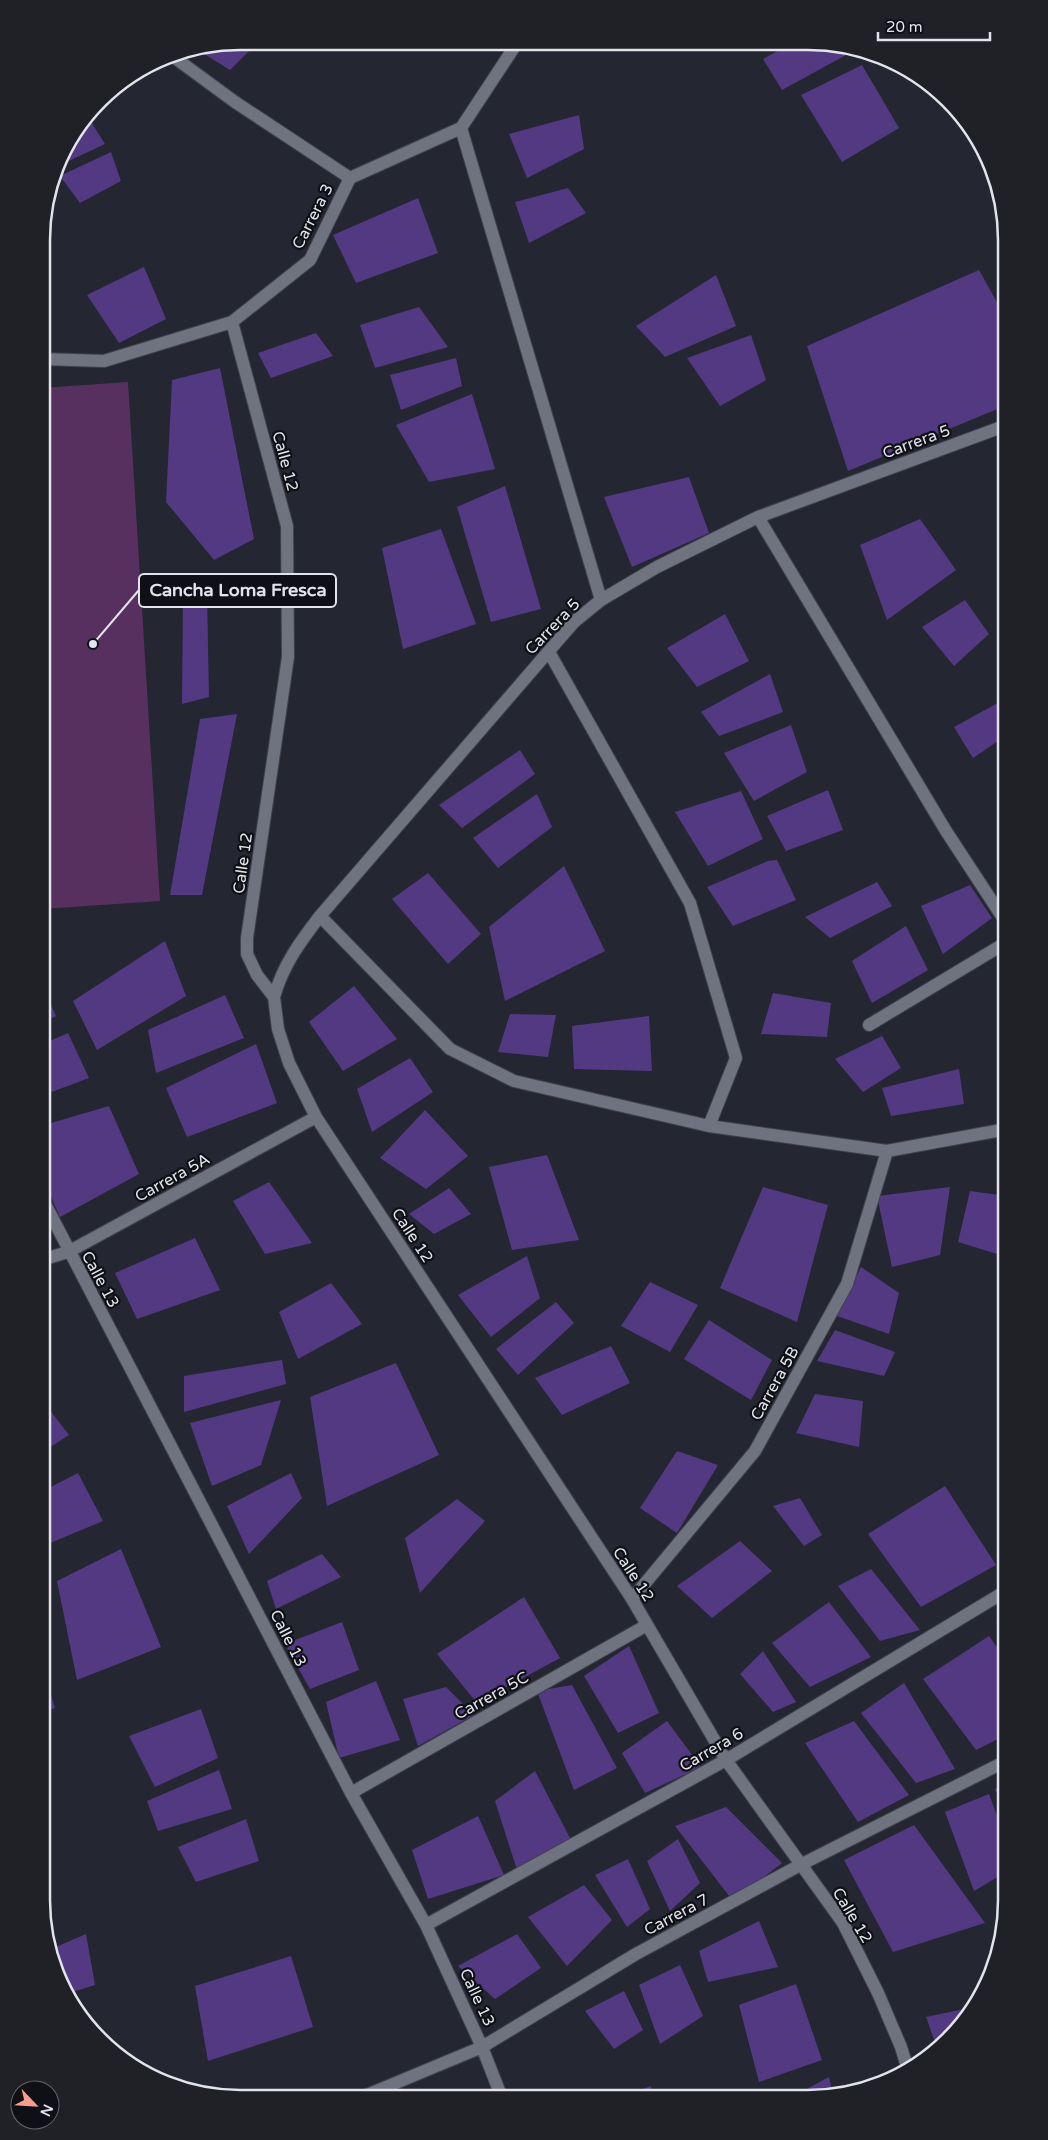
<svg xmlns="http://www.w3.org/2000/svg" width="1048" height="2140" font-family="'Varela Round',sans-serif">
<style>
.green{fill:#573060}
.building{fill:#523982}
.lines{fill:none;stroke-linecap:round;stroke-linejoin:round}
.minor-casing{stroke:#40424c;stroke-width:14}
.minor{stroke:#6f7380;stroke-width:12}
.labels{text-anchor:middle;stroke-width:4.5;stroke-linejoin:round;paint-order:stroke}
.street-label{font-size:16px;fill:#e2e4ec;stroke:#0f1015}
.rim{fill:none;stroke:#e2e4ec;stroke-width:2.5}
.leader{fill:none;stroke:#e2e4ec;stroke-width:2}
.callout-dot{fill:#e2e4ec;stroke:#0f1015;stroke-width:2}
.callout{fill:#0f1015;stroke:#e2e4ec;stroke-width:2}
.callout-label{font-size:18px;text-anchor:middle;font-weight:bold;fill:#e2e4ec}
</style>
<rect width="100%" height="100%" fill="#242732"/>
<path class="green" d="M128,382L160,901L42,909V388Z"/>
<path class="building" d="M240,41H259L230,70L198,50Z
M607,44H628L630,51H611Z
M788,45H847L857,49L782,90L763,59Z
M862,65L899,128L842,162L801,95Z
M579,115L584,149L527,178L509,134Z
M88,117L105,144L58,166L62,152Z
M111,152L121,181L80,203L60,176Z
M568,188L586,213L529,243L515,202Z
M418,198L438,253L356,283L333,235Z
M144,267L166,319L119,343L87,295Z
M979,270L1007,320V405L848,471L807,346Z
M716,275L736,326L665,357L636,326Z
M419,307L448,347L375,368L360,325Z
M316,333L333,356L271,378L258,353Z
M751,335L766,380L720,406L687,358Z
M456,358L462,386L401,410L390,375Z
M220,368L254,539L214,560L166,502L172,380Z
M472,394L495,469L429,482L396,425Z
M689,477L709,533L632,567L604,497Z
M505,486L541,609L491,622L457,507Z
M920,519L956,570L887,620L860,545Z
M441,529L476,624L403,649L382,548Z
M207,594L209,697L182,704L183,597Z
M965,600L989,634L954,666L922,627Z
M725,614L749,661L697,687L667,648Z
M770,674L783,712L719,736L701,712Z
M1005,699L1007,735L973,758L954,727Z
M237,714L202,895H170L200,719Z
M791,725L807,772L754,801L724,753Z
M520,750L535,774L462,828L439,805Z
M1007,764V789L997,770Z
M828,790L843,830L786,851L767,816Z
M741,791L763,839L708,866L675,812Z
M537,794L552,827L498,868L473,838Z
M777,860L796,900L733,926L707,887L768,861Z
M564,866L605,951L505,1001L489,927Z
M428,873L481,934L448,964L392,899Z
M877,882L892,906L830,938L805,917Z
M970,885L992,918L943,954L921,906Z
M906,926L928,970L872,1003L852,961Z
M165,941L186,996L97,1050L73,1001Z
M41,983L56,1016L41,1024Z
M354,986L397,1039L343,1071L309,1022Z
M773,993L831,1003L827,1037L761,1034Z
M225,995L244,1038L156,1073L148,1030Z
M510,1014L556,1015L548,1057L498,1052Z
M649,1016L652,1071L574,1069L572,1026Z
M68,1033L89,1078L41,1096V1045Z
M882,1036L901,1068L863,1092L835,1059Z
M256,1044L277,1103L187,1137L166,1088Z
M410,1058L433,1092L372,1132L357,1089Z
M959,1069L964,1104L891,1116L882,1088Z
M109,1106L139,1174L60,1217L41,1175V1126Z
M425,1110L468,1156L426,1189L380,1158Z
M547,1155L579,1240L512,1250L489,1167Z
M269,1182L312,1243L265,1254L233,1201Z
M763,1187L828,1205L797,1322L720,1288Z
M950,1187L940,1255L892,1267L877,1196Z
M449,1188L471,1214L434,1234L409,1214Z
M970,1191L1007,1196V1257L958,1242Z
M195,1238L220,1290L137,1319L115,1273Z
M527,1256L540,1298L491,1337L458,1295Z
M861,1267L899,1293L889,1334L837,1316Z
M650,1282L698,1305L670,1352L621,1326Z
M331,1283L362,1324L298,1359L279,1312Z
M556,1302L574,1323L518,1375L496,1349Z
M709,1320L772,1360L751,1400L684,1359Z
M835,1330L895,1352L884,1376L817,1361Z
M611,1346L630,1383L562,1415L535,1378Z
M282,1360L286,1384L184,1412V1376Z
M396,1363L439,1455L327,1506L310,1397Z
M815,1394L863,1401L859,1447L796,1433Z
M281,1400L261,1465L212,1486L190,1423Z
M46,1405L69,1435L41,1453V1408Z
M677,1451L718,1465L677,1533L640,1508Z
M78,1473L103,1521L43,1546L41,1492Z
M291,1473L302,1498L249,1554L227,1506Z
M945,1486L996,1565L921,1607L868,1534Z
M800,1498L822,1535L804,1546L773,1506Z
M457,1499L485,1521L420,1593L405,1538Z
M740,1541L772,1571L712,1618L677,1586Z
M121,1549L161,1647L77,1680L57,1581Z
M322,1554L341,1577L276,1609L267,1581Z
M871,1569L920,1630L880,1641L838,1586Z
M524,1597L560,1658L477,1703L437,1654Z
M829,1602L871,1657L810,1687L772,1643Z
M1006,1618V1638L996,1622Z
M342,1622L359,1670L310,1689L285,1644Z
M989,1636L1006,1660V1735L976,1750L923,1679Z
M629,1646L659,1713L618,1733L584,1676Z
M763,1651L796,1702L773,1712L740,1674Z
M41,1664L55,1708L41,1713Z
M376,1681L400,1740L339,1758L326,1702Z
M904,1683L955,1769L916,1783L861,1713Z
M572,1685L617,1768L574,1790L537,1691Z
M446,1687L474,1715L418,1746L403,1699Z
M201,1709L218,1758L155,1787L129,1736Z
M667,1721L701,1767L645,1793L622,1753Z
M854,1721L909,1795L858,1822L805,1743Z
M219,1770L232,1809L158,1831L147,1801Z
M535,1771L570,1838L518,1873L495,1801Z
M1006,1783V1815L995,1789Z
M989,1794L1006,1840V1872L974,1891L945,1812Z
M726,1807L782,1863L733,1901L675,1826Z
M478,1816L504,1875L428,1899L412,1850Z
M246,1819L259,1861L196,1882L178,1847Z
M914,1825L985,1923L893,1952L844,1860Z
M678,1839L700,1883L670,1911L647,1861Z
M628,1859L650,1909L627,1927L595,1875Z
M584,1885L612,1920L567,1966L528,1917Z
M759,1921L778,1967L708,1982L699,1951Z
M86,1934L95,1985L66,1994L52,1964L49,1950Z
M517,1934L541,1968L495,1999L458,1966Z
M291,1956L313,2027L208,2061L195,1986Z
M680,1965L703,2016L660,2044L639,1985Z
M796,1984L822,2060L759,2082L739,2005Z
M624,1991L643,2030L614,2049L585,2011Z
M974,2007L966,2021L937,2048L926,2017Z
M829,2077L833,2095L808,2099H788Z
M651,2086L652,2098H618Z"/>
<g class="lines">
<g class="minor-casing">
<path id="minor" d="M171,55L235,102L350,178
M461,128L601,600
M232,322L287,526L288,657L247,938V954L257,975L274,997L278,1029L289,1063L316,1117L632,1599L726,1760L843,1923L878,1993L901,2047L908,2070
M42,359L104,361L232,322L310,260L350,178L461,128L517,43
M758,517L946,831L1007,924
M549,652L690,903L736,1058L709,1126
M320,916L450,1049L514,1081L709,1126L887,1151L1007,1129
M274,997C283,965 300,942 320,916L574,622L601,600L657,567L758,517L1007,425
M869,1025L1007,942
M41,1196L351,1793L426,1925L482,2047L502,2098
M41,1260L68,1252L316,1117
M632,1599L755,1451L847,1284L887,1151
M351,1793L647,1625
M426,1925L726,1760L1006,1591
M362,2097L482,2047L636,1954L802,1864L1006,1761"/>
</g>
<use href="#minor" class="minor"/>
</g>
<g class="labels">
<g class="street-label">
<text transform="translate(312 216) rotate(-63)" y="6">Carrera 3</text>
<text transform="translate(916 441) rotate(-20)" y="6">Carrera 5</text>
<text transform="translate(286 461) rotate(75)" y="6">Calle 12</text>
<text transform="translate(552 626) rotate(-46)" y="6">Carrera 5</text>
<text transform="translate(242 863) rotate(-82)" y="6">Calle 12</text>
<text transform="translate(172 1177) rotate(-29)" y="6">Carrera 5A</text>
<text transform="translate(413 1235) rotate(57)" y="6">Calle 12</text>
<text transform="translate(101 1279) rotate(62)" y="6">Calle 13</text>
<text transform="translate(774 1383) rotate(-61)" y="6">Carrera 5B</text>
<text transform="translate(634 1574) rotate(57)" y="6">Calle 12</text>
<text transform="translate(289 1638) rotate(63)" y="6">Calle 13</text>
<text transform="translate(491 1695) rotate(-29)" y="6">Carrera 5C</text>
<text transform="translate(711 1749) rotate(-30)" y="6">Carrera 6</text>
<text transform="translate(676 1914) rotate(-28)" y="6">Carrera 7</text>
<text transform="translate(853 1915) rotate(59)" y="6">Calle 12</text>
<text transform="translate(478 1997) rotate(65)" y="6">Calle 13</text>
</g>
</g>
<path d="M0 0H1048V2140H0ZM240 50H808A190 190 0 0 1 998 240V1900A190 190 0 0 1 808 2090H240A190 190 0 0 1 50 1900V240A190 190 0 0 1 240 50Z" fill="#202126" fill-rule="evenodd"/>
<path class="rim" d="M240 50H808A190 190 0 0 1 998 240V1900A190 190 0 0 1 808 2090H240A190 190 0 0 1 50 1900V240A190 190 0 0 1 240 50Z"/>
<path class="leader" d="M93 644L139 590"/>
<circle class="callout-dot" cx="93" cy="644" r="5"/>
<rect class="callout" x="139" y="574" width="197" height="33" rx="5"/>
<g class="callout-label">
<text x="238" y="596">Cancha Loma Fresca</text>
</g>
<g transform="translate(35 2105) rotate(115)"><circle r="24" fill="#0f1015" stroke="#63656b"/>
<path d="M0-4L9 19L0 12L-9 19Z" fill="#f59d8e"/>
<text y="-8" font-size="14" font-weight="bold" text-anchor="middle" fill="#e2e4ec">N</text>
</g>
<path d="M878 32v8h112v-8" fill="none" stroke="#e2e4ec" stroke-width="2.5"/>
<text x="886" y="32" font-size="15" fill="#e2e4ec" stroke="#0f1015" stroke-width="4" paint-order="stroke">20 m</text>
</svg>
